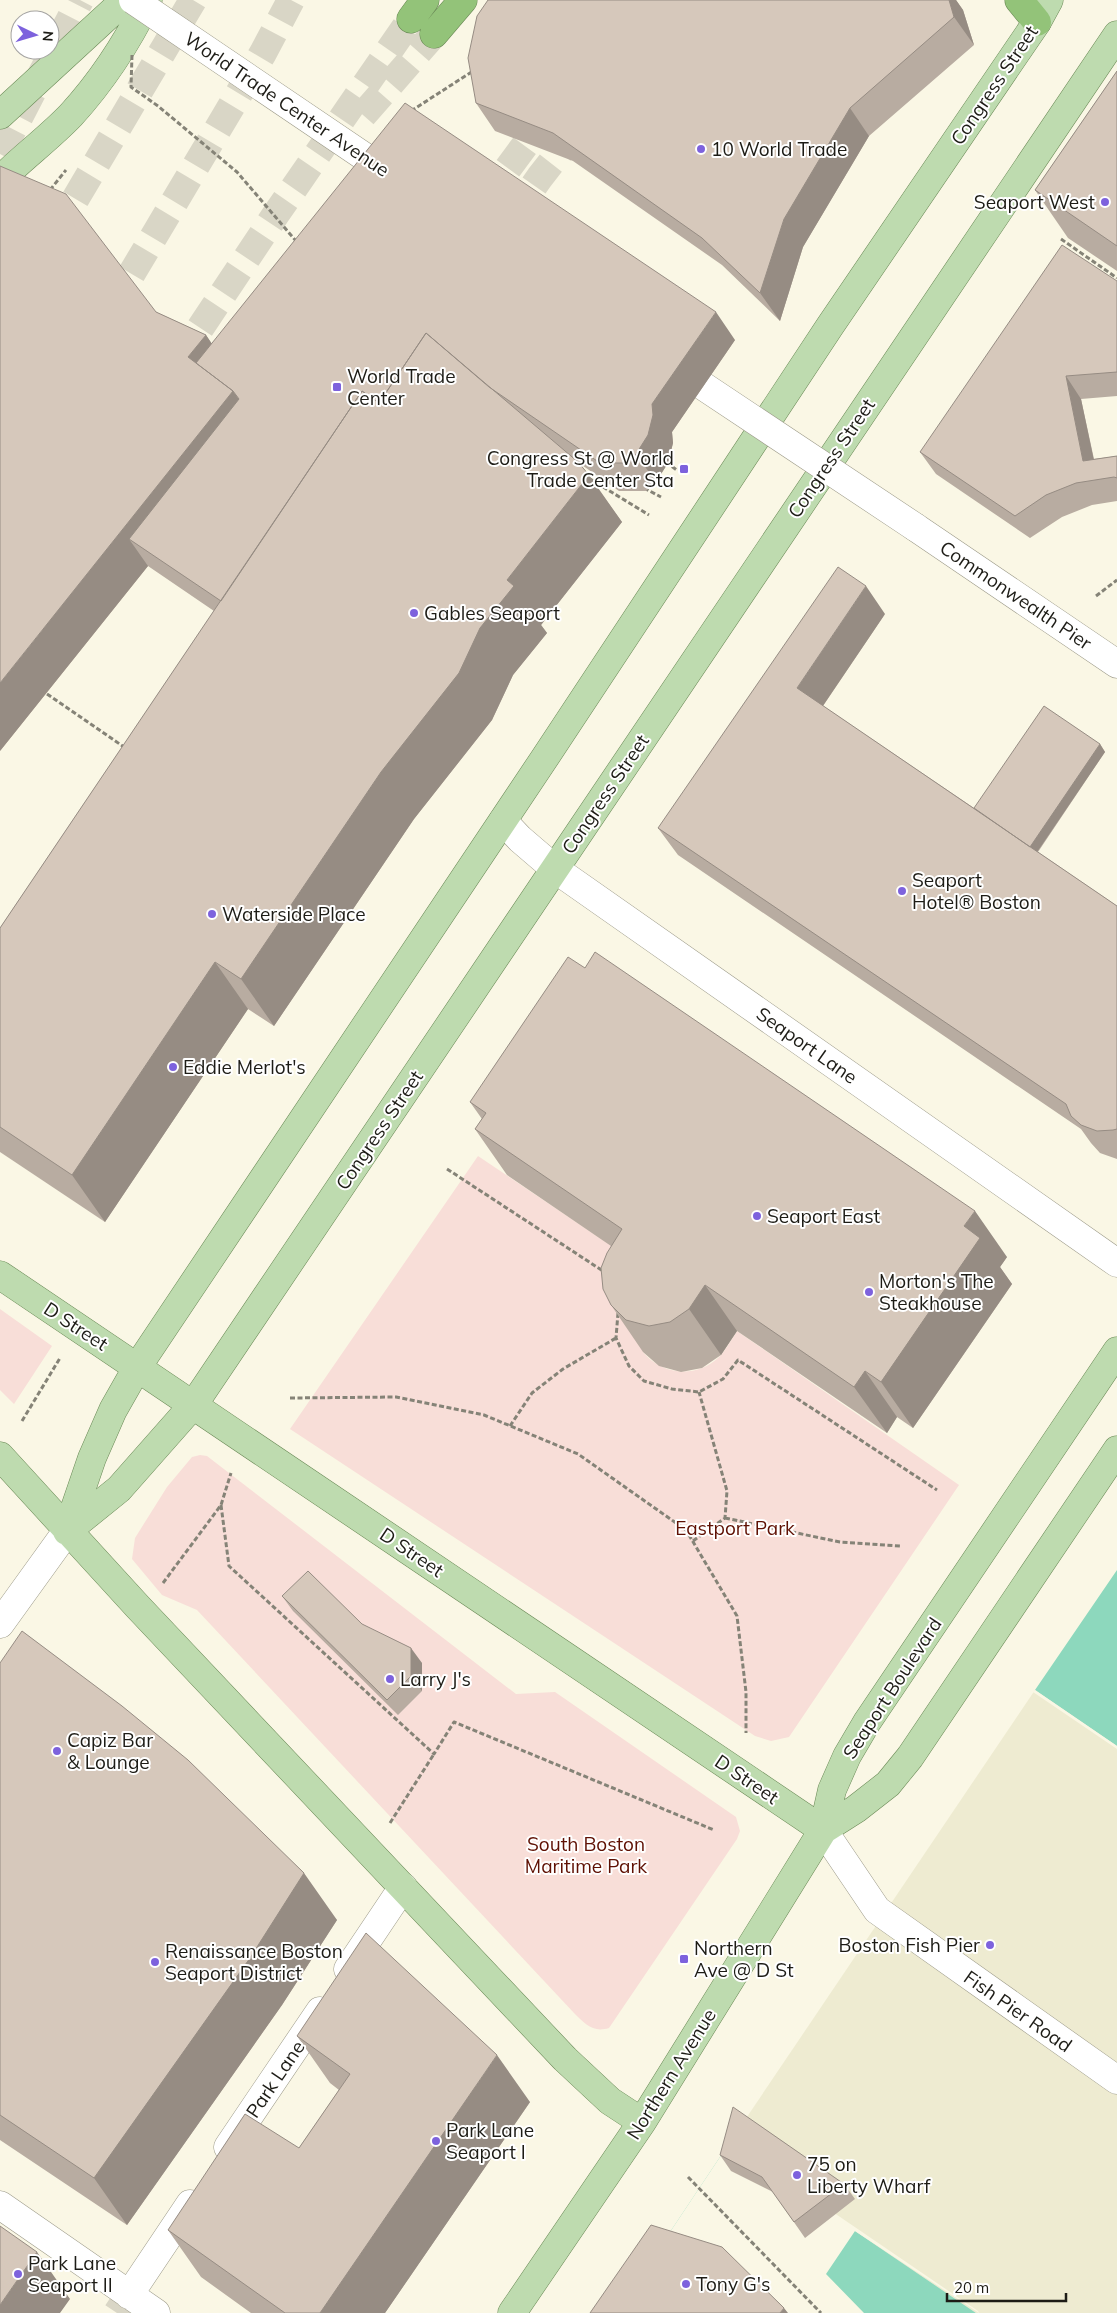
<svg xmlns="http://www.w3.org/2000/svg" width="1117" height="2313" font-family="Mulish,sans-serif">
<style>
.built{fill:#eeebd1}
.green{fill:#f8ded8}
.water{fill:#8dd8bd}
.pier{fill:#faf7e5}
.lines{fill:none;stroke-linecap:round;stroke-linejoin:round}
.minor-tunnel{stroke:#d9d6c6;stroke-width:28;stroke-dasharray:28 14;stroke-linecap:butt}
.highway-tunnel{stroke:#d9d6c6;stroke-width:28;stroke-dasharray:28 14;stroke-linecap:butt}
.minor-casing{stroke:#9c9a89;stroke-width:29}
.major-casing{stroke:#6a8956;stroke-width:29}
.highway-casing{stroke:#6a8956;stroke-width:29}
.path{stroke:#858377;stroke-width:3;stroke-dasharray:5 2.5;stroke-linecap:butt}
.minor{stroke:#fff;stroke-width:28}
.major{stroke:#bedbaf;stroke-width:28}
.highway{stroke:#93c379;stroke-width:28}
.minor-bridge-casing{stroke:#9c9a89;stroke-width:29;stroke-linecap:butt}
.path-bridge{stroke:#858377;stroke-width:3;stroke-dasharray:5 2.5;stroke-linecap:butt}
.minor-bridge{stroke:#fff;stroke-width:28}
.wall{fill:#b8aca1}
.shaded-wall{fill:#968c83}
.building{fill:#d6c8bb;stroke:#968c83}
.poi-dot{fill:#7d62dd;stroke:#fff;stroke-width:2}
.labels{text-anchor:middle;stroke-width:4;stroke-linejoin:round;paint-order:stroke}
.street-label{font-size:19px;fill:#1d1c16;stroke:#fff}
.poi-label{font-size:19px;fill:#1d1c16;stroke:#fff;text-anchor:start}
.park-label{font-size:19px;fill:#5f1003;stroke:#fff}
</style>
<rect width="100%" height="100%" fill="#faf7e5"/>
<path class="built" d="M1035,1690L1117,1746V2313H976L728,2145Z"/>
<path class="green" d="M478,1156L655,1275L643,1352C662,1375 696,1379 719,1357C726,1350 731,1340 737,1331L959,1485L789,1737L771,1741L755,1736L290,1429Z
M0,1309L52,1346L14,1404L0,1390Z
M200,1455L207,1456L516,1694L555,1692L736,1817L740,1831L737,1839L609,2028C593,2033 585,2024 574,2013L197,1610L162,1595L132,1559L135,1538L167,1487L192,1457Z"/>
<path class="water" d="M1117,1570V1746L1035,1690Z
M728,2145L976,2313H616Z"/>
<path class="pier" d="M1035,1690L1117,1746V1749L1033,1692Z
M730,2142L978,2311L979,2313L855,2231L826,2274L864,2313H616Z"/>
<g class="lines">
<path class="minor-tunnel" d="M483,202L548,114
M510,220L540,177L580,126
M117,2313L129,2295"/>
<path class="highway-tunnel" d="M363,115L434,34
M0,154L80,0
M54,235L193,0
M110,310L263,53L291,0
M177,363L276,214L411,19"/>
<g class="minor-casing">
<path id="minor" d="M915,527L1117,664
M503,821L520,839L555,869L1117,1263
M0,1624L67,1531
M823,1830L877,1910L1117,2080
M348,1969L403,1887
M228,2147L320,2011
M0,2205L156,2313
M129,2295L190,2204"/>
</g>
<g class="major-casing">
<path id="major" d="M0,115L125,0
M0,180C23,157 49,138 71,115C102,81 128,41 148,0
M0,1275L823,1830
M0,1456L138,1607L565,2059L610,2101L642,2122
M67,1531L119,1489L194,1404L1117,35
M67,1531L92,1458L113,1410L138,1366L544,759L830,326L1037,22L1049,0
M823,1830L856,1809L888,1784L910,1757L1117,1450
M512,2313L642,2122L823,1830L832,1790L847,1756L867,1722L1117,1351"/>
</g>
<g class="highway-casing">
<path id="highway" d="M1019,0L1037,22
M411,19L425,0
M434,34L463,0"/>
</g>
<path class="path" d="M411,111L473,71
M50,190L66,170
M1061,239L1117,278
M666,462L678,471
M590,479L649,515
M644,488L661,497
M1096,596L1117,580
M447,1169L603,1271
M618,1313L616,1338L629,1366L644,1381L672,1389L699,1392L723,1379L738,1360L937,1490
M290,1398L396,1397L484,1415L578,1454L686,1530L737,1616L746,1692V1733
M22,1421L60,1358
M510,1426L532,1393L563,1369L616,1338
M221,1505L229,1566L434,1754L454,1722L714,1830
M725,1518L840,1542L900,1546
M693,1541L725,1518L727,1491L699,1392
M163,1583L221,1505L231,1473
M390,1823L434,1754
M688,2177L821,2313"/>
<use href="#minor" class="minor"/>
<use href="#major" class="major"/>
<use href="#highway" class="highway"/>
<g class="minor-bridge-casing">
<path id="minor-bridge" d="M133,0L393,176
M673,366L915,527"/>
</g>
<path class="path-bridge" d="M132,55L131,87L158,106L237,172L296,241
M47,694L124,747"/>
<use href="#minor-bridge" class="minor-bridge"/>
</g>
<path class="wall" d="M488,0H956L963,10L974,45L869,136L803,247L780,321L722,265L573,161L495,131L476,103Z
M1117,71V271L1068,238L1035,190Z
M1117,281V396L1081,399L1094,459L1117,456V501L1092,505L1062,517L1030,538L936,474L920,452Z
M156,312L206,335L211,343L735,340L672,432L673,443L668,463L656,482L646,491H619L579,463L622,522L541,625L547,633L513,675L492,720L414,819L274,1026L248,1009L105,1222L0,1152V928L214,611L148,566L0,751Z
M885,614L823,706L974,808L1100,744L1105,752L1038,852L1117,906V1159L1100,1153L1091,1143L1081,1129L678,855L658,828Z
M470,1102L1007,1257L1000,1267L1012,1284L913,1428L897,1417L887,1433L737,1331L721,1355L702,1368L681,1372L659,1366L643,1352L611,1305V1246L507,1175L475,1129L482,1119Z
M282,1596L422,1663V1691L398,1715L293,1611Z
M0,1663L337,1920L282,2005L127,2225L0,2140Z
M297,2036L530,2102L385,2313H251L201,2277L168,2230L299,2148L339,2090L330,2083Z
M720,2155L844,2184L855,2199L805,2238L773,2192L731,2171Z"/>
<path class="shaded-wall" d="M949,0H956L963,10L974,45L954,17Z
M850,108L869,136L803,247L780,321L760,293L784,219Z
M716,312L735,340L672,432L673,443L668,463L656,482L636,454L652,404Z
M206,335L231,372L220,385L188,357Z
M1066,376L1081,399L1098,480L1083,461Z
M233,391L258,427L129,539L148,566L0,751V683Z
M589,475L622,522L541,625L547,633L513,675L492,720L414,819L274,1026L241,979L381,772L480,628L507,580Z
M866,586L885,614L816,716L797,688Z
M1100,744L1105,752L1031,861L1025,854Z
M215,962L248,1009L105,1222L72,1175Z
M975,1211L1007,1257L1000,1267L1012,1284L913,1428L881,1382L964,1226Z
M705,1285L737,1331L721,1355L689,1309Z
M865,1371L897,1417L887,1433L854,1387Z
M411,1648L422,1663V1691L411,1676Z
M304,1873L337,1920L282,2005L127,2225L94,2178Z
M497,2055L530,2102L385,2313H320Z
M37,2252L70,2299L60,2313H0V2305Z
M784,2308L788,2313H780Z"/>
<path class="building" d="M488,0H949L954,17L850,108L784,219L760,293L702,238L553,133L476,103L468,58L477,16Z
M1117,71V246L1035,190Z
M405,103L716,312L652,404L653,415L648,435L636,454L627,463H600L489,387L426,333L379,403L362,391L221,601L129,539L239,399L233,391L196,363Z
M0,166L66,194L156,312L206,335L188,357L233,391L0,683Z
M1062,245L1117,281V372L1066,376L1083,461L1117,456V478L1114,477L1076,483L1046,495L1015,516L920,452Z
M426,333L578,462L589,475L507,580L514,586L480,628L459,673L381,772L241,979L215,962L72,1175L0,1127V928L362,391L379,403Z
M838,567L866,586L797,688L1117,906V1129L1113,1130L1097,1131L1081,1125L1071,1116L1066,1104L658,828Z
M1044,706L1100,744L1030,847L974,808Z
M595,952L975,1211L964,1226L980,1238L881,1382L865,1371L854,1387L705,1285L689,1309L670,1322L649,1326L626,1320L611,1305L603,1289L601,1268L607,1253L622,1229L475,1129L486,1113L470,1102L568,957L585,968Z
M308,1571L362,1624L411,1648V1676L387,1700L282,1596Z
M22,1631L122,1706L188,1760L304,1873L250,1958L94,2178L0,2115V1663Z
M366,1933L497,2055L320,2313H285L168,2230L245,2114L299,2148L350,2074L297,2036Z
M733,2107L844,2184L794,2222L762,2177L720,2155Z
M651,2225L722,2247L784,2308L780,2313H590Z
M0,2226L37,2252L0,2305Z"/>
<g class="poi-dot">
<circle cx="701" cy="149" r="5"/>
<circle cx="1105" cy="202" r="5"/>
<rect x="332" y="382" width="10" height="10" rx="2.5"/>
<rect x="679" y="464" width="10" height="10" rx="2.5"/>
<circle cx="414" cy="613" r="5"/>
<circle cx="902" cy="891" r="5"/>
<circle cx="212" cy="914" r="5"/>
<circle cx="173" cy="1067" r="5"/>
<circle cx="757" cy="1216" r="5"/>
<circle cx="869" cy="1292" r="5"/>
<circle cx="390" cy="1679" r="5"/>
<circle cx="57" cy="1751" r="5"/>
<circle cx="990" cy="1945" r="5"/>
<rect x="679" y="1954" width="10" height="10" rx="2.5"/>
<circle cx="155" cy="1962" r="5"/>
<circle cx="436" cy="2141" r="5"/>
<circle cx="797" cy="2175" r="5"/>
<circle cx="18" cy="2274" r="5"/>
<circle cx="686" cy="2284" r="5"/>
</g>
<g class="labels">
<g class="street-label">
<text transform="translate(994 85) rotate(-56)" y="7">Congress Street</text>
<text transform="translate(287 104) rotate(34)" y="7">World Trade Center Avenue</text>
<text transform="translate(831 458) rotate(-56)" y="7">Congress Street</text>
<text transform="translate(1016 595) rotate(34)" y="7">Commonwealth Pier</text>
<text transform="translate(605 794) rotate(-56)" y="7">Congress Street</text>
<text transform="translate(807 1045) rotate(35)" y="7">Seaport Lane</text>
<text transform="translate(379 1130) rotate(-56)" y="7">Congress Street</text>
<text transform="translate(76 1326) rotate(33)" y="7">D Street</text>
<text transform="translate(412 1552) rotate(34)" y="7">D Street</text>
<text transform="translate(892 1688) rotate(-57)" y="7">Seaport Boulevard</text>
<text transform="translate(747 1779) rotate(34)" y="7">D Street</text>
<text transform="translate(1018 2011) rotate(35)" y="7">Fish Pier Road</text>
<text transform="translate(671 2074) rotate(-58)" y="7">Northern Avenue</text>
<text transform="translate(275 2079) rotate(-56)" y="7">Park Lane</text>
</g>
<g class="poi-label">
<text x="711" y="156">10 World Trade</text>
<text x="1095" y="209" text-anchor="end">Seaport West</text>
<text x="347" y="383">World Trade<tspan x="347" dy="22">Center</tspan></text>
<text x="674" y="465" text-anchor="end">Congress St @ World<tspan x="674" dy="22">Trade Center Sta</tspan></text>
<text x="424" y="620">Gables Seaport</text>
<text x="912" y="887">Seaport<tspan x="912" dy="22">Hotel® Boston</tspan></text>
<text x="222" y="921">Waterside Place</text>
<text x="183" y="1074">Eddie Merlot's</text>
<text x="767" y="1223">Seaport East</text>
<text x="879" y="1288">Morton's The<tspan x="879" dy="22">Steakhouse</tspan></text>
<text x="400" y="1686">Larry J's</text>
<text x="67" y="1747">Capiz Bar<tspan x="67" dy="22">&amp; Lounge</tspan></text>
<text x="980" y="1952" text-anchor="end">Boston Fish Pier</text>
<text x="694" y="1955">Northern<tspan x="694" dy="22">Ave @ D St</tspan></text>
<text x="165" y="1958">Renaissance Boston<tspan x="165" dy="22">Seaport District</tspan></text>
<text x="446" y="2137">Park Lane<tspan x="446" dy="22">Seaport I</tspan></text>
<text x="807" y="2171">75 on<tspan x="807" dy="22">Liberty Wharf</tspan></text>
<text x="28" y="2270">Park Lane<tspan x="28" dy="22">Seaport II</tspan></text>
<text x="696" y="2291">Tony G's</text>
</g>
<g class="park-label">
<text x="735" y="1535">Eastport Park</text>
<text x="586" y="1851">South Boston<tspan x="586" dy="22">Maritime Park</tspan></text>
</g>
</g>
<g transform="translate(35 35) rotate(95)"><circle r="24" fill="#ffffff" stroke="#a5a4a2"/>
<path d="M0-4L9 19L0 12L-9 19Z" fill="#7d62dd"/>
<text y="-8" font-size="14" font-weight="bold" text-anchor="middle" fill="#1d1c16">N</text>
</g>
<path d="M947 2293v8h119v-8" fill="none" stroke="#1d1c16" stroke-width="2.5"/>
<text x="954" y="2293" font-size="15" fill="#1d1c16" stroke="#ffffff" stroke-width="4" paint-order="stroke">20 m</text>
</svg>
